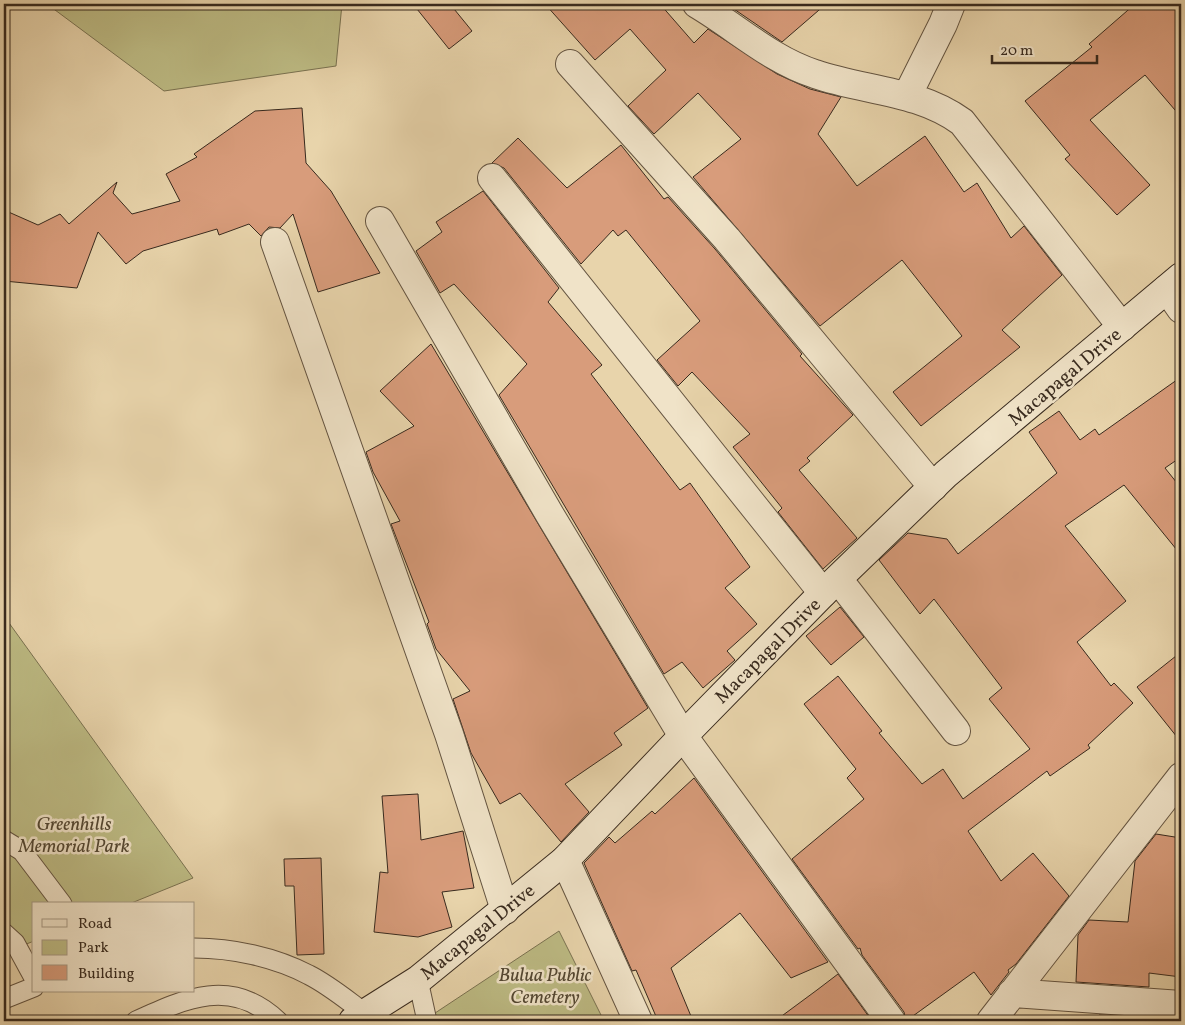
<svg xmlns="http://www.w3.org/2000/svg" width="1185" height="1025" font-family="Vollkorn,serif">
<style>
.green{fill:#bdbb84;stroke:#7a7251}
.building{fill:#d89c7b;stroke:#382a1e}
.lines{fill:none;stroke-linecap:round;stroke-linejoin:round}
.service-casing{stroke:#645441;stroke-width:21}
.minor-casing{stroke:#645441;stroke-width:30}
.secondary-casing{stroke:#382a1e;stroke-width:30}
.service{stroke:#f0e3c8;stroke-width:19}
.minor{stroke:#f0e3c8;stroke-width:28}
.secondary{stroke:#f0e3c8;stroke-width:28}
.labels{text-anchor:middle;stroke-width:5;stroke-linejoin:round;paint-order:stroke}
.street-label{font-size:19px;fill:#382a1e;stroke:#f0e3c8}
.park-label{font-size:19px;font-style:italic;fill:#534732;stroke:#f0e3c8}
</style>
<rect width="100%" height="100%" fill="#e8d4ab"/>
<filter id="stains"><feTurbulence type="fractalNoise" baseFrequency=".004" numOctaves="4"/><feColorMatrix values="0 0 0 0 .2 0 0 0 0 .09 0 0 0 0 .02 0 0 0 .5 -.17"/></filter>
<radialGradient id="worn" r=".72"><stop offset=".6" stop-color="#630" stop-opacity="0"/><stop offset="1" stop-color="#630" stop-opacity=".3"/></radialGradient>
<path class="green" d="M47,4H342L336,66L164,91Z
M4,616L193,878L129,904H34V941L4,953Z
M559,931L604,1021H423Z"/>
<path class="building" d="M413,4H450L472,31L449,49Z
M545,4H660L694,43L708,29L777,74L810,89L841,97L818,134L857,186L925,136L964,192L977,183L1011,238L1024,226L1062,275L1002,330L1020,347L921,426L893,392L962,336L902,260L820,326L693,177L741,139L698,93L654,134L628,106L666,70L630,29L595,60Z
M735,4H826L782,42L731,7Z
M1135,4H1181V117L1145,75L1090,120L1150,185L1117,215L1065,159L1070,155L1025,101L1092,47L1089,44Z
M302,108L306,163L331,191L380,273L318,292L293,214L280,228L269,227L261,236L249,224L219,235L217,229L143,251L126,264L98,232L77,288L4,281V210L38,225L60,214L69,224L117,182L113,193L132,214L180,201L166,174L197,157L194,154L255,111Z
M518,138L567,188L621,145L664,199L668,197L715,249L802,354L800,356L853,415L807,458L810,461L799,470L857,538L823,569L778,512L782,508L733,447L750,434L692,372L678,386L657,360L700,321L626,230L618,236L613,230L581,264L504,168L492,163Z
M483,191L559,288L548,302L602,365L591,374L680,490L690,483L750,567L725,588L757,624L727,651L735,660L703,688L682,662L664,674L499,395L527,364L454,284L440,293L416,251L442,232L436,222Z
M431,344L648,708L614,733L622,745L565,784L589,812L561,842L520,793L500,804L471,753L453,699L470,691L436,649L427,624L429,622L391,524L400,521L373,472L366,452L414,426L380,391Z
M1181,377V457L1165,468L1181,488V555L1124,485L1065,526L1126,601L1077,642L1111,686L1114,683L1133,703L1088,745L1090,748L1050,776L1047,771L968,831L1001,881L1033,853L1069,896L1016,964L1008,970L1009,972L991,995L974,972L906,1021L904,1012L862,955L860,948L858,949L792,859L864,799L847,778L856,769L804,704L838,676L882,731L879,733L922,784L943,769L963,799L1030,749L989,699L1002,688L934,599L920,614L879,560L908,533L947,539L958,554L1057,473L1029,432L1059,411L1080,440L1095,429L1099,435Z
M840,607L864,637L831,665L806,636Z
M1181,652V742L1137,687Z
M694,778L828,962L791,978L740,913L671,968L693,1021H658L636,970L632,971L584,863L609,837L615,843L652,811L655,814Z
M418,794L421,840L463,831L474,888L442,892L452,927L418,937L374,932L380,872L388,873L382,796Z
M1156,834L1181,838V977L1149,973V987L1076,982L1078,935L1089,920L1128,922L1135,861Z
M321,858L324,954L297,955L294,886H285L284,859Z
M838,974L872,1021H775L817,990Z
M1099,1015L1148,1018V1021H1099Z"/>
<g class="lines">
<g class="service-casing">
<path id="service" d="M4,840L22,851L62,904
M4,933L15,943L34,978
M194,948C232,948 275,957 309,975C329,985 348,1001 366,1014
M418,980L427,1021
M4,999L34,987
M136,1021C186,998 232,977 278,1021"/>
</g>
<g class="minor-casing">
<path id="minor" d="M697,4C736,27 771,60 815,74C864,91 918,90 962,122L1122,327
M570,64L727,239L933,487
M907,96L943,24L951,4
M492,178L823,593
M380,221L550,515L683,736L891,1021
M275,242L449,734L505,910
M1167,289L1181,309
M838,579L956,731
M565,860L638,1021
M1012,993L1181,1005
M991,1021L1181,777"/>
</g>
<g class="secondary-casing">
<path id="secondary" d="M353,1021L418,980L565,860L683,736L823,593L946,474L1181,277"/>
</g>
<use href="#service" class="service"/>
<use href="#minor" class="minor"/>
<use href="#secondary" class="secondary"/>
</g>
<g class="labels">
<g class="street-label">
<text transform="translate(1064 376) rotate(-40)" y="7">Macapagal Drive</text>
<text transform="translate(767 650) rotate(-45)" y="7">Macapagal Drive</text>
<text transform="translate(477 931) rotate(-39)" y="7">Macapagal Drive</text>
</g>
<g class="park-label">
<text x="74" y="830">Greenhills<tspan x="74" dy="22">Memorial Park</tspan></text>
<text x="545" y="981">Bulua Public<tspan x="545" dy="22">Cemetery</tspan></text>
</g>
</g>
<rect width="1185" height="1025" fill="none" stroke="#e8d4ab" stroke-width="20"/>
<rect x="5" y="5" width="1175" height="1015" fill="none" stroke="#382a1e" stroke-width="2.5"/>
<rect x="10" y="10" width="1165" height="1005" fill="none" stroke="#382a1e"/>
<rect x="32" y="902" width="162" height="90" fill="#f0e3c8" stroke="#a69984"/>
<rect x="42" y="919" width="25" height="8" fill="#f0e3c8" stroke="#a69984"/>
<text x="78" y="928" font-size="15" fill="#382a1e">Road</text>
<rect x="42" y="940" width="25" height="15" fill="#bdbb84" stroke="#a69984"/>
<text x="78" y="952" font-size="15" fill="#382a1e">Park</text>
<rect x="42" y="965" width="25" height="15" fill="#d89c7b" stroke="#a69984"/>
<text x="78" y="978" font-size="15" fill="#382a1e">Building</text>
<path d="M992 55v8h105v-8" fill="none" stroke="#382a1e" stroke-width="2.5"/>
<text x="1000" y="55" font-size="15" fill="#382a1e" stroke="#f0e3c8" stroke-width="4" paint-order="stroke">20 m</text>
<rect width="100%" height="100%" filter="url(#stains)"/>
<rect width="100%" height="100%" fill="url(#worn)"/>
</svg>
